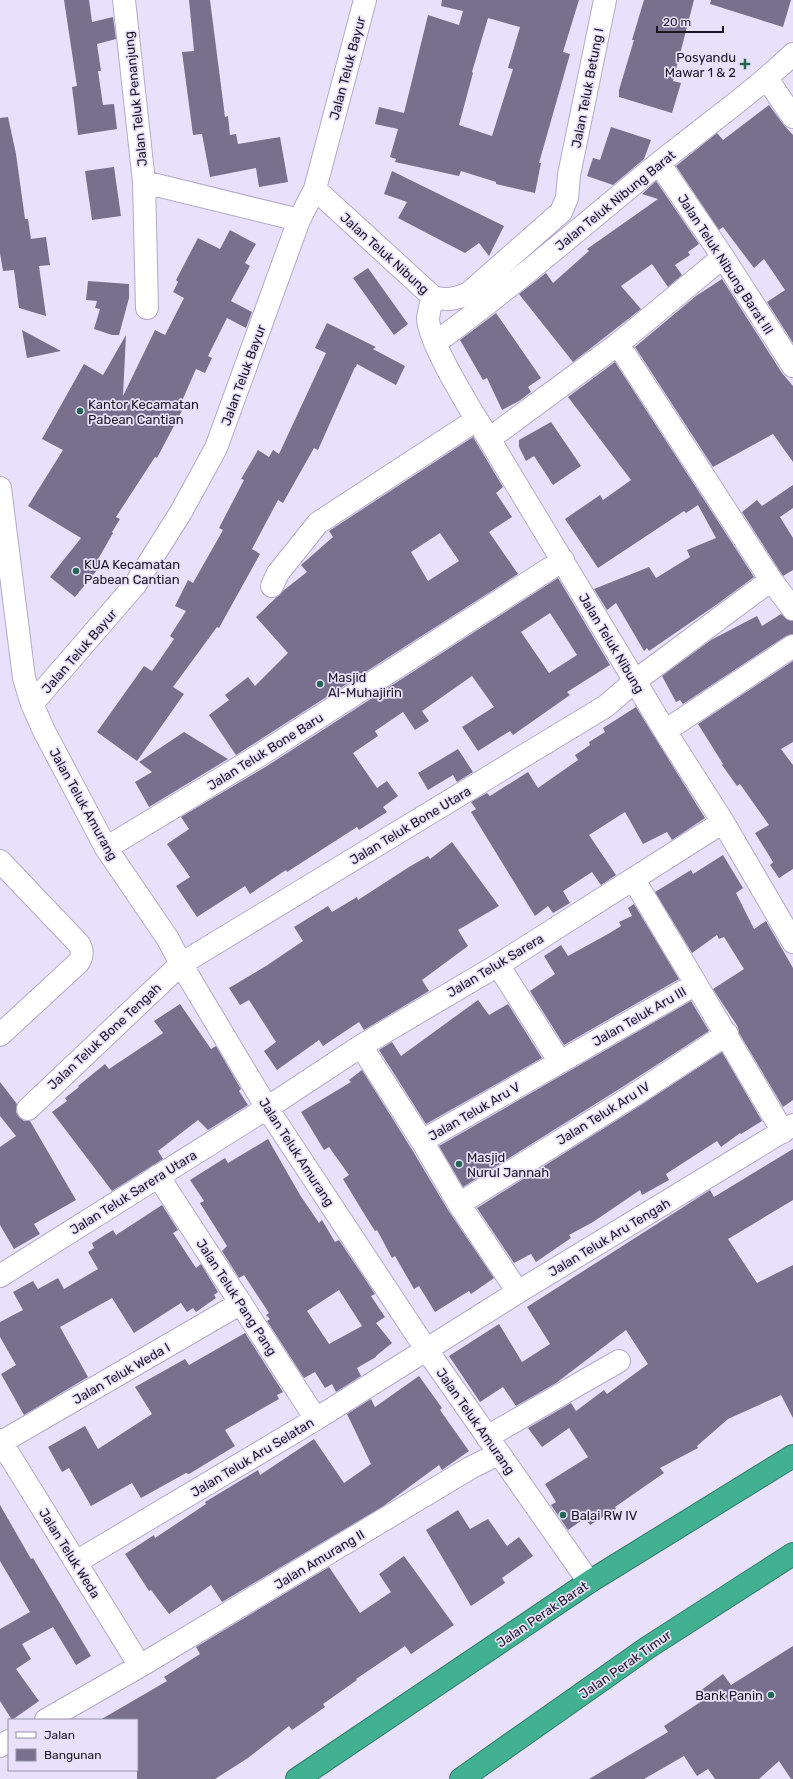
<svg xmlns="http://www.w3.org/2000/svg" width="793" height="1779" font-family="Rubik,sans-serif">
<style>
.building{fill:#79708e;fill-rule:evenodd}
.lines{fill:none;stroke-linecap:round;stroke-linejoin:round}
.minor-casing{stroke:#b2a9ca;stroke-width:24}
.highway-casing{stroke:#337b6b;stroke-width:24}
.minor{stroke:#fff;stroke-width:22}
.highway{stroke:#41b192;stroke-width:22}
.poi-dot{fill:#256553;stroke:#e9e1fc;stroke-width:1.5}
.labels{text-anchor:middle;stroke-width:3.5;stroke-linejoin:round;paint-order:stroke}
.poi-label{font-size:13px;fill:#1a1622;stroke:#e9e1fc;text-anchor:start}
.street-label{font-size:13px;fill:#1a1622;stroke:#e9e1fc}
</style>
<rect width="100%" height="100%" fill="#e9e1fc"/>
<path class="building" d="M64,0H89L92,22L113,17L116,39L97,44L101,71H98L103,105L114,104L117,129L78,135L72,87L77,86Z
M189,0H210L225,117L228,116L230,135L236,134L238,144L280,137L288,182L259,187L256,168L210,177L202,134L193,135L182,52L194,51Z
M442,0H579L563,52L570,54L539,163H541L535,193L496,184V182L461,171L459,176L395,162L396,159L390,157L398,129L375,124L379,107L404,113L428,15L459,25L463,11L441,6ZM488,18L520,27L508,68L513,69L492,136L459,125L473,73L472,72Z
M644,0H694L673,81L681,83L672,113L619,97V90L634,40H632Z
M711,0H791L783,27L710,4Z
M769,105L783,124L793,135V343L767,302L785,290L764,259L754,268L723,227L719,230L676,166L717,133L723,140Z
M8,117L16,154L25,219H28L31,239L46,237L50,265L39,266L46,316L19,308L14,270L3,271L0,253V118Z
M611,127L651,140L644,159L613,185L587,176L593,158L600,160Z
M114,167L121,216L92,220L85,171Z
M392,171L504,226L489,256L479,243L465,253L398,218L407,202L384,194Z
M656,181L699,244L688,252L690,255L675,265L682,275L668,287L652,264L621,286L641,309L573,362L519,294L546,273L553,283L589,251L587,249L658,199L642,194Z
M230,230L256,244L245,263L250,266L231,301L252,312L246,328L227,318L208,356L212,358L205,373L196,369L182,401L186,403L157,458L155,457L116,517L120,519L112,532L113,533L97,561L102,564L75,597L50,577L81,538L28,506L63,450L42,439L84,364L103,375L126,335L123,396L155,330L165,335L184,298L173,292L178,282L176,280L198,238L220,249Z
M368,268L408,324L394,335L353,278Z
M722,279L782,373L793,386V462L773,434L713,467L635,347L696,296Z
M88,281L129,284V298L119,335H112L94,329L100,309L95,308L97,301L86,300Z
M496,313L541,378L528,387L531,392L519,401L502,410L487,378L483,380L460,340Z
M327,323L376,347L373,349L405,366L396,385L357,364L356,367H355L318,450L314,448L283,503L278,500L252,549L260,554L219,628L217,627L173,687L184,694L137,761L97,732L144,666L152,671L174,639L170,636L186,611L175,606L188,580L193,583L223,530L219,528L244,480L241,479L258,450L269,457L273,450L279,454L326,353L315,348Z
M22,330L61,351L27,358Z
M615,362L754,577L716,605L649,651L647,648L644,651L616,603L607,610L594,589L649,567L656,578L690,557L687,550L716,538L698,505L686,513L684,511L598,568L565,519L600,495L603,500L631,480L568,397Z
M551,422L581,466L553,485L534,456L526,461L519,447V440Z
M473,437L503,487L496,493L512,517L489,532L518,574L236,755L209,715L229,700L225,695L248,677L255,686L288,653L256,617L284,590L307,572L301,565L333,537L329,531ZM440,533L459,561L428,581L411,552Z
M793,485V508L780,517L793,538V570L783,576L742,512L757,500L762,506Z
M558,578L610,665L567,692L570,695L513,735L510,731L478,751L462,727L494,707L472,676L422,711L429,721L415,730L403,712L375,731L378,736L353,753L377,788L387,781L398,796L383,807L387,812L359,830L357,827L287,872L286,870L250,894L245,886L197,917L176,886L190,877L167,844L189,829L181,817L267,766ZM550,613L577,655L549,673L521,632Z
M781,614L788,620L793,621V634L786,636L683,704L680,700L676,702L662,676L711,640L757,616L762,626Z
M793,661V742L781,749L793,765V869L779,878L770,865L773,862L755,833L769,825L740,784L737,786L722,765L723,764L698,724Z
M636,707L705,818L672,840L667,832L643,844L625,812L589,835L616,875L601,885L592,872L563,891L570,903L553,913L548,906L535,916L471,812L476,809L471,802L487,793L490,796L528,772L538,788L578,760L575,755L590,745L589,742L605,732L603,728Z
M184,732L228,759L149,807L135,782L152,772L139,762Z
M458,749L473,772L457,782L453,775L428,790L418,773Z
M452,842L499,906L458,930L468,946L422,980L429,991L364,1030L359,1022L323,1046L319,1040L277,1070L264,1051L276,1042L249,1000L240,1005L229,988L266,966L303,941L294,927L328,906L332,912L357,897L358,900L409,867L428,856L430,859Z
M723,855L743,888L736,893L754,929L766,921L793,968V1100L783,1107L739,1033L738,1027L713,989L744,969L724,937L719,939L717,935L692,953L655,892L691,870L693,874Z
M634,904L679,979L564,1045L530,991L555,974L544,956L561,945L568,956L608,934L621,926L619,922L632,916L628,908Z
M478,1000L489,1015L508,1004L542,1058L426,1124L379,1050L392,1042L401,1056Z
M691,1001L709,1031L624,1086L463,1187L439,1146Z
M180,1004L211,1049L216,1046L241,1089L239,1091L248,1105L208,1130L198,1120L158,1151L163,1159L112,1191L52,1112L67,1101L65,1098L79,1087L78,1086L105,1064L109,1069L163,1033L154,1021Z
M722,1052L762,1121L741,1134L740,1133L721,1147L717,1141L666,1174L669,1180L642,1195L640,1190L593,1222L569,1235L571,1238L536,1262L531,1254L514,1263L477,1208L638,1107Z
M362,1070L411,1148L448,1210L494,1278L471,1294L469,1291L435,1312L419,1286L414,1289L395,1256L392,1258L377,1230L375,1231L363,1212L343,1179L349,1175L329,1147L324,1150L301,1112L351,1082L349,1080Z
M0,1082L17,1104L16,1112L19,1117L24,1121H30L76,1200L34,1224L40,1234L14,1249L0,1225V1147L16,1136L0,1116Z
M268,1139L300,1195L319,1223L322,1220L335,1242L339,1240L375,1294L371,1296L385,1317L376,1323L392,1343L376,1356V1357L357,1368L361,1376L336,1392L332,1384L325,1388L315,1372L304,1378L267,1321L270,1319L266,1315L269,1313L244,1275L239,1278L222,1251L227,1246L200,1203L204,1201L190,1180L225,1158L228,1163ZM339,1290L362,1326L329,1344L307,1311Z
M793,1149V1200L728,1239L757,1283L793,1265V1418L781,1395L728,1419L697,1446L698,1448L660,1468L664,1473L615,1507L616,1509L590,1525L585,1518L568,1530L551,1505L556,1502L545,1484L588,1457L569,1428L542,1447L528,1428L571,1403L576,1411L604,1390L607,1394L648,1364L626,1330L556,1383L516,1406L503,1387L480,1402L449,1356L499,1324L522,1362L550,1344L527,1307L710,1190L714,1197Z
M162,1205L178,1230L173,1233L196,1268L201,1264L218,1292L214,1295L216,1298L196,1312L193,1308L187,1312L181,1303L134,1333L112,1298L60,1327L88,1377L24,1415L1,1374L16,1365L0,1337V1322L23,1310L13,1292L33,1281L38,1289L58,1278L64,1289L98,1269L88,1252L94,1248L92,1243L113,1230L116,1235Z
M245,1333L283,1392L277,1395L279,1399L225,1430L235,1446L189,1474L186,1473L141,1498L132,1483L91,1506L69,1468L62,1472L48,1447L85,1426L98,1449L152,1414L135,1387L185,1359L189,1365Z
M419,1376L442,1408L440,1410L469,1451L442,1470L439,1465L382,1507L222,1602L211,1585L169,1614L151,1590L149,1591L125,1554L154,1535L155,1538L206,1504L205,1502L258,1470L260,1475L314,1439L344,1483L371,1464L347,1414L371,1399L375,1407Z
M0,1505L31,1559L33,1558L91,1656L76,1665L53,1627L22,1644L31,1659L16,1669L39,1701L12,1720L0,1701V1629L30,1612L0,1561Z
M458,1510L470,1529L488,1519L507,1546L519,1537L533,1556L502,1578L505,1583L471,1606L426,1530Z
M404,1556L454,1625L411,1654L405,1646L356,1679L357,1680L323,1704L325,1707L292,1730L289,1726L248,1758L215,1779H137V1720H100L167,1681L164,1677L200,1654L196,1647L329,1567L360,1613L391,1592L379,1574Z
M793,1646V1779H791L779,1761L759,1779H715L708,1769L697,1776L684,1756L644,1779H589L668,1732L664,1726L705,1699L700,1691L723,1674L731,1685Z"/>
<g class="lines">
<g class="minor-casing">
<path id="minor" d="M124,0L144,182L299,220
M767,79L793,117
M659,163L723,257L793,366
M144,182L147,308
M315,189L433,297C447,301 456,299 469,293L561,212L567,198L569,175L605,0
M433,297C431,303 429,311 428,318C428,342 474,416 489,439L665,731L723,822L793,942
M435,343C512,287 585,224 659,163C704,127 751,94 793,54
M618,344L771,580L793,609
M489,439L618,344L723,257
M0,488L24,678L32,704L44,731L106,848L168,939L181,964L267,1108L426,1349L589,1582
M272,586L278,573L318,523L476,420
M32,704L135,585L181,512L216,448L299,220L315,189L365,0
M665,731L793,646
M106,848L260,755L563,560
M0,861L79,944C83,951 83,956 78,963L0,1035
M498,965L560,1062L422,1141L459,1204L518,1292
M696,984L783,1132
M361,1046L422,1141
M560,1062L696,984L634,880
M28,1109L181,964L606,706L635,681L771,580
M158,1176L316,1419
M459,1204L631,1097L727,1034
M0,1276L267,1108L361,1046L498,965L723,822
M487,1437L619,1361
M0,1440L140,1666
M0,1443L241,1303
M76,1562L316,1419L518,1292L793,1125
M46,1720L140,1666L470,1468L498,1454
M0,1746L9,1741"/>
</g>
<g class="highway-casing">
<path id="highway" d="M297,1779L589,1582L793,1456
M461,1779L647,1648L793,1554"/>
</g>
<use href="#minor" class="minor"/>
<use href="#highway" class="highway"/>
</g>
<g class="poi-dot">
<path d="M743 58h4v4h4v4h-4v4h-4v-4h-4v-4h4z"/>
<circle cx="80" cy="411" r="4"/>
<circle cx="76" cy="571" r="4"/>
<circle cx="320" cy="684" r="4"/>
<circle cx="459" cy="1164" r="4"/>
<circle cx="563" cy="1515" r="4"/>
<circle cx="771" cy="1695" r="4"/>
</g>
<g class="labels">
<g class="poi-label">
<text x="736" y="62" text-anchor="end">Posyandu<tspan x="736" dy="15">Mawar 1 &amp; 2</tspan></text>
<text x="88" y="409">Kantor Kecamatan<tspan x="88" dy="15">Pabean Cantian</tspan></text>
<text x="84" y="569">KUA Kecamatan<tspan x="84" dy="15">Pabean Cantian</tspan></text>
<text x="328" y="682">Masjid<tspan x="328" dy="15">Al-Muhajirin</tspan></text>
<text x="467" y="1162">Masjid<tspan x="467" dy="15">Nurul Jannah</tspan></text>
<text x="571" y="1520">Balai RW IV</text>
<text x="763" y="1700" text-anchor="end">Bank Panin</text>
</g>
<g class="street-label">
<text transform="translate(347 68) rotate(-75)" y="5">Jalan Teluk Bayur</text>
<text transform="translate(587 88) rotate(-79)" y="5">Jalan Teluk Betung I</text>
<text transform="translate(135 99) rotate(-96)" y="5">Jalan Teluk Penanjung</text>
<text transform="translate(615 200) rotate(-39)" y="5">Jalan Teluk Nibung Barat</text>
<text transform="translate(385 253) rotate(42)" y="5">Jalan Teluk Nibung</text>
<text transform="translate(726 264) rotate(57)" y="5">Jalan Teluk Nibung Barat III</text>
<text transform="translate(243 375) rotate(-70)" y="5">Jalan Teluk Bayur</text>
<text transform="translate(612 643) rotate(59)" y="5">Jalan Teluk Nibung</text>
<text transform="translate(79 651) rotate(-49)" y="5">Jalan Teluk Bayur</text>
<text transform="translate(265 751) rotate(-32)" y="5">Jalan Teluk Bone Baru</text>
<text transform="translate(84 804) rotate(61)" y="5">Jalan Teluk Amurang</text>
<text transform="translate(410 825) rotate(-31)" y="5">Jalan Teluk Bone Utara</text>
<text transform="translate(495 965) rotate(-31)" y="5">Jalan Teluk Sarera</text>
<text transform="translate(639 1016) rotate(-30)" y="5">Jalan Teluk Aru III</text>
<text transform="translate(104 1036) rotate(-43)" y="5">Jalan Teluk Bone Tengah</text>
<text transform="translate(474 1111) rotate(-30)" y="5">Jalan Teluk Aru V</text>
<text transform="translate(603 1113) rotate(-32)" y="5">Jalan Teluk Aru IV</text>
<text transform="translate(297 1152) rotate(57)" y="5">Jalan Teluk Amurang</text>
<text transform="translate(133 1192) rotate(-32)" y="5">Jalan Teluk Sarera Utara</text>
<text transform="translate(609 1237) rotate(-31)" y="5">Jalan Teluk Aru Tengah</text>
<text transform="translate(237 1297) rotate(57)" y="5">Jalan Teluk Pang Pang</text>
<text transform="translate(121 1373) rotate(-30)" y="5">Jalan Teluk Weda I</text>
<text transform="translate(476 1421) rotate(55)" y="5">Jalan Teluk Amurang</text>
<text transform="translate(252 1457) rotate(-31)" y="5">Jalan Teluk Aru Selatan</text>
<text transform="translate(70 1553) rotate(58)" y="5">Jalan Teluk Weda</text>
<text transform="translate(319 1559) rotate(-31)" y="5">Jalan Amurang II</text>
<text transform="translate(542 1614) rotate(-34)" y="5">Jalan Perak Barat</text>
<text transform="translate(625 1664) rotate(-35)" y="5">Jalan Perak Timur</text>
</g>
</g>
<rect x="8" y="1719" width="130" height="52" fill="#e9e1fc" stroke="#9690a5"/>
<rect x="16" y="1732" width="20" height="6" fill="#ffffff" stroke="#9690a5"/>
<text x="44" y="1739" font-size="12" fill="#1a1622">Jalan</text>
<rect x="16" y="1749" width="20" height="12" fill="#79708e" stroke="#9690a5"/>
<text x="44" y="1759" font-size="12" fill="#1a1622">Bangunan</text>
<path d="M657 26v6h66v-6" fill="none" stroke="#1a1622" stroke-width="2"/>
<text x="663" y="26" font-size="12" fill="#1a1622" stroke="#e9e1fc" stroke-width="3" paint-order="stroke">20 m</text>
</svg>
